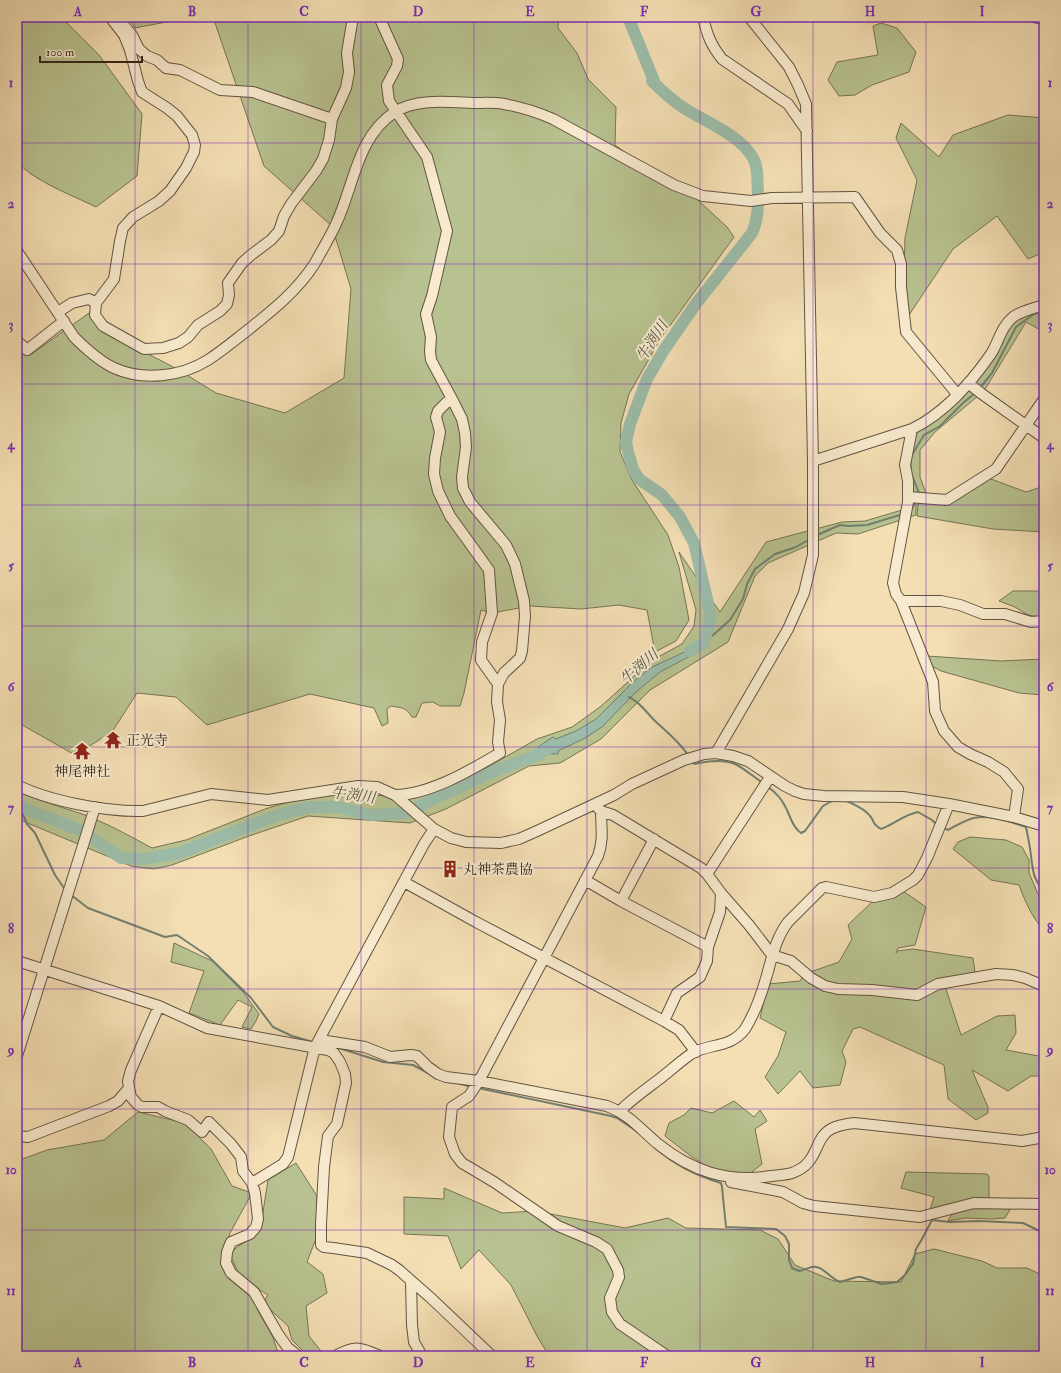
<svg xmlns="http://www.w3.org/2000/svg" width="1061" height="1373" font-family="'IM FELL Double Pica','Noto Serif JP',serif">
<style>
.green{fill:#b8c290;stroke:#767456}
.water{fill:#9cbdaa;stroke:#728071}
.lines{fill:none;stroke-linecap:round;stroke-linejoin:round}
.stream{stroke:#728071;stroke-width:2}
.river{stroke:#9cbdaa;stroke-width:12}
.minor-casing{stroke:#635442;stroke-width:12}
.minor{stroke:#f8eace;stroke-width:10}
.grid{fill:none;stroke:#7b2cbf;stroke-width:1;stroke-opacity:0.55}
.labels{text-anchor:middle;stroke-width:4;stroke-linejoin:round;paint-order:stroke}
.poi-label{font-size:14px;fill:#33251c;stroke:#f8eace;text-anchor:start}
.water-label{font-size:15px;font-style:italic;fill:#525347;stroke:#f8eace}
.neatline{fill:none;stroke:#7b2cbf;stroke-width:1.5}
.grid-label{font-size:13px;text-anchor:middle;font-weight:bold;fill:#7b2cbf}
</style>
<rect width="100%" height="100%" fill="#f4dfb4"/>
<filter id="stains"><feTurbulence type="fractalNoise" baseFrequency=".005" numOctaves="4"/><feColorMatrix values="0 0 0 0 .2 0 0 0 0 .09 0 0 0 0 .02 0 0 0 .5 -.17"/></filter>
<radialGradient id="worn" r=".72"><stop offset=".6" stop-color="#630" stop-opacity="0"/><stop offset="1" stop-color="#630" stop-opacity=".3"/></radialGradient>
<path class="green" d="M17,17H61L99,55L142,114L137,176L96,207C74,196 31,180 17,161Z
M128,17H192L135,28Z
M213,17H559L558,28L577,53L588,79L616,107L615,145L664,181L688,191L727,227L734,237L661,338L629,394L621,423L620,452L632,480L668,535L679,567L689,620L676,641L655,652L647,610L619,605L581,609L530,606L492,613L481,610L464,693L460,706H440L433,702L422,703L416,717H412C406,707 402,708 391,706L387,709L388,723L382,726L374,708L310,694L207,725L176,697L137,693L112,732L75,755L17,722V346L29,356L89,313L102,330L177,369L216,393L285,413L344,378L351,289L332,226L264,166Z
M881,23L897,28L916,52L909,72L872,85L855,95L839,96L828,80L837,62L878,55L873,26Z
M1008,115L1044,118V252L1028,259L997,216L953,249L905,321L903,300L905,238L917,180L896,138L901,123L939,157L953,135Z
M1044,308V332L1026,322L984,391L935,432L920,450V477L926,493L916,506V515L858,534L836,533L768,563L755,576L728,642L650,690L601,739L560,763L529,766L446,809L410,823L308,816L249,836L172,865L154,869L131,866L25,822L17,817V791C39,801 62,807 85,815C108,824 130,836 152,848L186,840L265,809L312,795H368L409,797L486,768L537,739L572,727L600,707L628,682L647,663L682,644L694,626L696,610L679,552L720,612L766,542L842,522L865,521L902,510L907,463L914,433L945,412L1016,318Z
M975,477L991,479L1026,492L1044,486V532L993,529L917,516L918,505L925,497L946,498Z
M1013,591H1044V618L1028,615L1015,607L999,601Z
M927,656L1001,661L1044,659V695L1019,693L941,671L930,665Z
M970,837L1006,840L1022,847L1029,860V873L1038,894L1044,898V930C1032,918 1025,901 1019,885L991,880L953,849L958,842Z
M903,891L926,907L915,945L898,948L896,953L897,951L913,949L973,958L975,972L953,982L946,989L961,1035L997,1016L1015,1015L1016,1033L1006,1050L1044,1057V1076H1031L1008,1091L972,1070L988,1107V1113L976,1120L948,1099L944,1065L860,1027L853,1029L842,1051L846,1062L840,1085L813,1088L800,1071L778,1094L765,1077L778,1056L786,1032L760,1018L768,984L800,981L806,971H813L839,962L852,939L848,925L874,900Z
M174,943L212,961L243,992L259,1014L256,1021L251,1029L242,1027L252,1007L238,1000L220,1025L189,1013L204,971L171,962Z
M734,1101L754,1117L760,1110L767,1121L755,1129L762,1164L748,1175L714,1171L692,1157L665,1136L669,1123L684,1115L691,1108L712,1113Z
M138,1112L185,1123L211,1149L232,1186L252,1193L230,1233L223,1256L226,1272L254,1300L259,1313L273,1337L277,1350L287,1356H17V1161L47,1150L104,1140Z
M296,1163L317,1196V1236L307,1262L323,1274L327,1293L306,1306L309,1336L325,1356H308L292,1340L288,1326L263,1303L268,1295L241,1278L229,1253L260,1231L268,1180Z
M906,1172L987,1174L989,1176V1200L929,1213L934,1197L901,1188Z
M444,1188L502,1213L535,1211L625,1228L668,1218L686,1228L760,1230L778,1239L795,1265L834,1281L901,1282L915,1254L934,1249L982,1261L997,1268H1027L1044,1276V1356H549L537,1336L511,1285L479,1250L461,1269L448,1236L404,1234V1197L444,1199Z
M975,1206H1012L1005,1218L992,1219L965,1218L948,1221C951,1210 966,1209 975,1206Z"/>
<path class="water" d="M704,643L692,655L660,672L636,692L602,727L585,738L558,751V754C551,754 542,753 535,756L539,750L538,747L553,737L556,739L576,731L596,719L630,685L650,668Z"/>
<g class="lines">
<path class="stream" d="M979,389L992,373L1016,327L1034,314L1044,311
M919,495V493L911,473L910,458L924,435L940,426L963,403L975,393
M911,509L917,501
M817,535L840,525L849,526L867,525L903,514
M704,643L730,620L743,599L747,584L755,569L775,554L796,547L810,539
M629,697C640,702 646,712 655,721C667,732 679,741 688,755
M692,761L694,764C707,761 724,758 737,765C746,770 754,777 763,783
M768,787C775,792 781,798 785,806C790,815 792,827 801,833L805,831L823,806L832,801
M844,800C852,803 866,810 870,816C876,823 871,823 881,829C895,824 903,815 918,812L932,820L936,824
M23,807L22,812L27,824L35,833L55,875L66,891
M944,828L948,830C956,826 965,820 974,818C990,814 1010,822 1026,827C1028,837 1030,846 1031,856C1033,871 1033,879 1044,891
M71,895L88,908L165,937L177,935L208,956L251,998L273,1027L292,1036L313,1042
M339,1048L345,1050L383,1062L413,1065L432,1075
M457,1083L472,1087
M478,1088L611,1116L617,1118L635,1130
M654,1147C675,1165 695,1175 721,1183L722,1187L726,1227L776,1229L785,1236L789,1244V1260L792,1268L799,1271C804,1270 808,1268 812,1267C823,1265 830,1279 840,1282L857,1277H861L882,1284L897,1282L904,1276L913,1264L916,1249L922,1239L932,1220L949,1222L979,1221L1023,1223L1044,1233"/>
<path class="river" d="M628,17L654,81H652C663,92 674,102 687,110C708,123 741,136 753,158C759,168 757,183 758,194C758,207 758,220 752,233L695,305L664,350L647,379L630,424L626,442L628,452L633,469L639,479L662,495L680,517L694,543L711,616L704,643L690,651
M17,804L35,813L80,830L121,858L143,859L180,853L278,815L310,807H337L371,815L407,813L433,799L497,770L535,756L549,748"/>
<g class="minor-casing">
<path id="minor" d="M110,17L124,35L130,50L138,81L142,92L167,108L177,116L192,135L195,145L194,152L186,168L170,191L159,201L133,217L123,228L120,241L114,279L96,303L95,315L103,326L144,349L163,348L179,343L188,337L198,325L220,311L227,304L229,295L228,283L242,263L251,255L271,240L279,231L284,216L291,204L316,171L323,159L329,140L332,119L346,88L349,72L347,53L352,23L351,17
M379,17L398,59L397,66L387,85L389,101L427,157L447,231L432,296L426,314L431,337L430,351L431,360L452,399L446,403L438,411L436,417L440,432L435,458L434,474L438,491L450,516L489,570L492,613L482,642L481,660L498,684L497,702L500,720L498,742L500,753C471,770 429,795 395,795
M703,17C707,35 711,45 722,59L788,104L807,131
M1034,17L1044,19
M122,23L132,35L139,49L147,56L157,60L166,68L180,70L220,90L253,92L332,119
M17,251L74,337C86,349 99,361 114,368C143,381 181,377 208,360C222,351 235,340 248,330C273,310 298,290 315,263C322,250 330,237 336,224C354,186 357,136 395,112C417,98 449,102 473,103C483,103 494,102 504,104C521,107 537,112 553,119L674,185L703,196L751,201L772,198L855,197L880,233L897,250L901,264V287L906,332L957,394
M58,312L72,303L89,299L96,303
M17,341L27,350L64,321
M968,383L982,394L1044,438
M452,399L462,419L465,433L466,447L462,477L463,488L470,502L506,545L515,564L524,601L525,616L522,651L520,658L504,673L498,684
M912,429L905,465L908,481V502L893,583L896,594L901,601L933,682L935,711L944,731L958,747L970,754L988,762L1004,772L1018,789L1014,817
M813,461L912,429C945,413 970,384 991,354C999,341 1001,327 1013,317C1021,311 1034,308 1044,305
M908,497L947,500L996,469L1044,399
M901,601H941L960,605L983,614H1005L1031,622L1044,621
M716,753L788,629L804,593L813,555V461L806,104L798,85L789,67L749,17
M17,785C49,801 106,812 143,811L211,794L268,800L358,786L377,787L395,795L434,829L451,838L466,842L501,843L519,839L537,831L614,795L632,784L684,760L704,754L716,753L733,756L748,761L785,786L795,791L804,794L824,796L903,797L949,804L1014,817L1044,826
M598,808L601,811L613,815L701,868L707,874L721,893L749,925L772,955L791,961L811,978L825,986L838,989L872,990L917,995L938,984L996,974L1013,975L1025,978L1044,986
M601,811C601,828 604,839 598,856L479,1081L469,1096L452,1107L449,1137L455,1154L462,1163L494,1182L558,1226L596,1242L607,1249L618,1270L619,1277L610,1298L612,1312L620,1324L667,1356
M707,874L770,777
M585,880L621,901L708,947
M404,882L476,922L664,1021L679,1030L696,1052
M621,901L654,839
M17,961L159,1006L207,1028L328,1050L334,1053L340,1062L345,1074L346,1083L337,1124L328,1136L324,1167L321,1224V1245L324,1247L333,1248L367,1253L392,1265L399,1270L432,1299L492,1356
M159,1006L131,1070L128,1081L129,1088L131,1097L138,1105L142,1107H158L165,1111L188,1120L202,1132L209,1122L231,1144L241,1157L243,1171L252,1183L255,1193L258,1219L256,1227L250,1234L231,1242L227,1252L226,1263L231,1273L254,1292L278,1334L288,1348L298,1356
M664,1021L677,993L700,977L707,961L708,947L720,912L721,893
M320,1040L365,1047L390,1057L411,1055L417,1056L428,1067L438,1074L446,1077L479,1081L607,1106C630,1115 640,1129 658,1144C692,1171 727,1183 771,1176C778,1175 786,1175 792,1173C820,1163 813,1139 831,1129C838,1125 846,1124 854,1123L1022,1141L1044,1137
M17,1056L95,807
M620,1111C633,1098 648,1088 662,1077C672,1069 681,1061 691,1054C708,1043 730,1049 745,1029C755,1013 762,993 767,975C772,957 776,938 788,922L822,888L826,887L874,897L892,893L913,880L918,875L927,858L949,804
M17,1136L28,1137L109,1106L118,1101L129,1088
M731,1182L783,1192L803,1203L814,1206L920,1217L974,1203L1044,1204
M252,1183L283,1164L288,1157L315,1047L424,844L434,829
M411,1281L412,1325L414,1342L422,1356
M335,1356C356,1345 359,1347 380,1356"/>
</g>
<use href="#minor" class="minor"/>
</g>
<path class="grid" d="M135,17V1356M248,17V1356M361,17V1356M474,17V1356M587,17V1356M700,17V1356M813,17V1356M926,17V1356M17,143H1044M17,264H1044M17,384H1044M17,505H1044M17,626H1044M17,747H1044M17,868H1044M17,989H1044M17,1109H1044M17,1230H1044"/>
<defs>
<g id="temple-bare" transform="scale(1.38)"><path d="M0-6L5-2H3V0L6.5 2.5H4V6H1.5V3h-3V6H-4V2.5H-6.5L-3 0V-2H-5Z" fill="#8f2418" stroke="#f8eace" stroke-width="2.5" paint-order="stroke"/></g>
<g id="building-bare" transform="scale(1.38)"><path d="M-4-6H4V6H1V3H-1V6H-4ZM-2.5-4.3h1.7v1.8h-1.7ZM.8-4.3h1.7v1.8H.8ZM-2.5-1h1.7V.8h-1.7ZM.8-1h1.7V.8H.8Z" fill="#8f2418" stroke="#f8eace" stroke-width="2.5" paint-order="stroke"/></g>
</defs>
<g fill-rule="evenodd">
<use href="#temple-bare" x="113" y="740"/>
<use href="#temple-bare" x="82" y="751"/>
<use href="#building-bare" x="450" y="869"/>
</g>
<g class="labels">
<g class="poi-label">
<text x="126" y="745">正光寺</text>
<text x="82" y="776" text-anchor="middle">神尾神社</text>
<text x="463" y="874">丸神茶農協</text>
</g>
<g class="water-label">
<text transform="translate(652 341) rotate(-57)" y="5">牛渕川</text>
<text transform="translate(639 667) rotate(-41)" y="5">牛渕川</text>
<text transform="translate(353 795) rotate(7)" y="5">牛渕川</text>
</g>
</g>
<rect width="1061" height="1373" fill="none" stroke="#f4dfb4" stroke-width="44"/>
<path d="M40 56v6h102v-6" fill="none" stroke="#33251c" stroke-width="2"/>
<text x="46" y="56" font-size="12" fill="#33251c" stroke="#f8eace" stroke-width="3" paint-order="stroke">100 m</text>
<rect x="22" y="22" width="1017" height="1329" class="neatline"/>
<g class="grid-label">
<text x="78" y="16">A</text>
<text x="192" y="16">B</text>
<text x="304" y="16">C</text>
<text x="418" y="16">D</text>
<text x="530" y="16">E</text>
<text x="644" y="16">F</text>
<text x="756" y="16">G</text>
<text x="870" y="16">H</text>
<text x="982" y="16">I</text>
<text x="11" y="87">1</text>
<text x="1050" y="87">1</text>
<text x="11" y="208">2</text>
<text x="1050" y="208">2</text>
<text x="11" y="329">3</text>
<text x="1050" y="329">3</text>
<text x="11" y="449">4</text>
<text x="1050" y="449">4</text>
<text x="11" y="570">5</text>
<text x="1050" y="570">5</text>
<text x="11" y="691">6</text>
<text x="1050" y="691">6</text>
<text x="11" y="812">7</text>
<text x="1050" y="812">7</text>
<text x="11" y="933">8</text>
<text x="1050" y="933">8</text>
<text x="11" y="1054">9</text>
<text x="1050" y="1054">9</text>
<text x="11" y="1174">10</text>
<text x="1050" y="1174">10</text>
<text x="11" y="1295">11</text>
<text x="1050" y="1295">11</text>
<text x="78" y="1367">A</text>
<text x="192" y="1367">B</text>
<text x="304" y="1367">C</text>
<text x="418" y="1367">D</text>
<text x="530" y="1367">E</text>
<text x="644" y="1367">F</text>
<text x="756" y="1367">G</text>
<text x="870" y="1367">H</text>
<text x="982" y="1367">I</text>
</g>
<rect width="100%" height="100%" filter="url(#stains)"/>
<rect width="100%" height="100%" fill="url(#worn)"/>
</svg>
